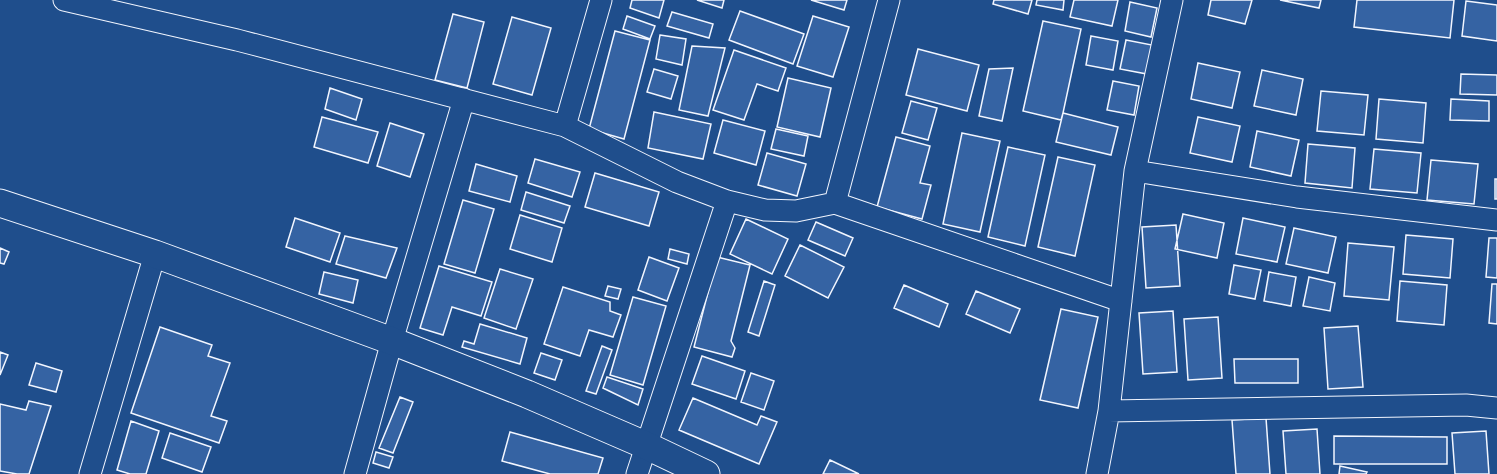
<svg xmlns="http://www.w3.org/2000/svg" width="1497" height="474" font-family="'Fira Sans',sans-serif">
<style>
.building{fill:#3563a3;stroke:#f2f6ff;stroke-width:1.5}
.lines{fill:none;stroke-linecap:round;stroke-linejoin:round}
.minor-casing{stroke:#f2f6ff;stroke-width:23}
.tertiary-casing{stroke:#f2f6ff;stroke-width:29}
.minor{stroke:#1f4e8c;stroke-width:21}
.tertiary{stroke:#1f4e8c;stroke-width:27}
</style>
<rect width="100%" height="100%" fill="#1f4e8c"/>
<path class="building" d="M632,0H664L659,18L630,8Z
M697,0H724L722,8Z
M811,0H847L844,10Z
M994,0H1032L1028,14L993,4Z
M1037,0H1064L1063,10L1036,5Z
M1074,0H1118L1112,26L1070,17Z
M1211,0H1252L1245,24L1208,15Z
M1280,0H1321L1319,8Z
M1357,0H1454L1450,38L1354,27Z
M1466,1L1497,5V41L1462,36Z
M1130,2L1157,8L1151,37L1125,31Z
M740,11L804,34L793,64L729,40Z
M672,12L713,24L709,38L667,26Z
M453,14L484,22L467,88L435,80Z
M627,16L655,26L650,39L623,29Z
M813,16L849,27L833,77L797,66Z
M512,17L551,28L532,95L493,84Z
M1043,21L1081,29L1063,113L1061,120L1023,111Z
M615,31L650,40L624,139L589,129Z
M660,35L686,39L682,65L656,59Z
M1091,36L1118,41L1113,70L1086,65Z
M1126,40L1152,45L1147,74L1120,69Z
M692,46L725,48L708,116L679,110Z
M918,49L979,65L967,111L906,95Z
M734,50L786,68L778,91L757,84L744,120L713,110Z
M1198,63L1240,72L1232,108L1191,99Z
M1013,68L1002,121L979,116L989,69Z
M654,69L678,76L671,99L647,92Z
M1262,70L1303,79L1296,115L1254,106Z
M1461,74L1497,75V95L1460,94Z
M788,78L831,88L820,137L777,127Z
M1113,81L1139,86L1134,115L1107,110Z
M330,88L362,99L356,120L325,109Z
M1321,91L1368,95L1364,135L1317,131Z
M1379,99L1426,103L1423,143L1376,139Z
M1451,99L1489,101V121L1450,120Z
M911,101L937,108L928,140L902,133Z
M654,112L711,124L703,159L648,148Z
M1063,113L1118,127L1111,155L1056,142Z
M322,117L378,132L368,163L314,147Z
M1198,117L1240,126L1232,162L1190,153Z
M723,120L765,131L756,165L714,153Z
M390,123L424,134L410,177L377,166Z
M776,129L808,136L804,156L771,149Z
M1257,131L1299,140L1291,176L1250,167Z
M962,133L1000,141L980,232L943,224Z
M896,137L930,146L920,183L931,185L922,219L877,207Z
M1308,144L1355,148L1352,188L1305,183Z
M1008,147L1045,155L1025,246L988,237Z
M1374,149L1421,153L1417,193L1370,189Z
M767,153L806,164L797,196L758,185Z
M1058,157L1095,165L1075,256L1038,247Z
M535,159L580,172L572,197L528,183Z
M1431,160L1478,164L1474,204L1427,200Z
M476,164L517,176L510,202L469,191Z
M595,173L659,192L649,226L585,207Z
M1495,179H1497V199H1495Z
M526,192L570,206L564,223L521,210Z
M463,200L494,209L475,273L444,264Z
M1183,214L1224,223L1217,258L1175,249Z
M520,215L562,228L552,262L510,249Z
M295,218L340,233L330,262L286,247Z
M1243,218L1285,227L1277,262L1236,254Z
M746,219L788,239L772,274L730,254Z
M816,222L853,238L845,256L808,240Z
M1176,225L1180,286L1146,288L1142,227Z
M1294,228L1336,237L1328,273L1286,264Z
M1406,235L1453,239L1450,278L1403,274Z
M345,236L397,248L386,278L336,264Z
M1489,238H1497V278L1486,277Z
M1348,243L1394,247L1389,300L1344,296Z
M800,245L844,267L828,298L785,276Z
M0,248L9,252L4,264L0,263Z
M670,249L689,254L687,264L668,259Z
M649,257L679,268L667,301L638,290Z
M717,257L750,265L731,341L735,348L732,357L694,347Z
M1234,265L1261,270L1255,299L1229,294Z
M439,266L492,282L481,316L452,307L443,335L420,328Z
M500,269L533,279L516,329L484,318Z
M324,272L358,280L353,303L319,294Z
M1269,272L1296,277L1291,306L1264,301Z
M1309,277L1335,283L1330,311L1303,306Z
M764,281L775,285L759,336L748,332Z
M1400,281L1447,285L1444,325L1397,321Z
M1492,284H1497V324L1489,323Z
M904,285L948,304L939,327L894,308Z
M608,286L621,289L618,299L605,296Z
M563,287L610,302V311L621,315L613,337L589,330L580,356L544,344Z
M976,291L1020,309L1010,333L966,314Z
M633,297L666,306L643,385L610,375Z
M1061,309L1098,317L1078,408L1040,400Z
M1173,311L1177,372L1143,374L1139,313Z
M1218,317L1222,378L1188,380L1184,319Z
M480,324L527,338L520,364L462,347L464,341L474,344Z
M1358,326L1363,387L1328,389L1324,328Z
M160,327L212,345L208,356L230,363L211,416L227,421L219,443L131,413Z
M602,346L612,350L596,394L586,391Z
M0,352L8,355L0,375Z
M541,353L562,360L555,380L534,373Z
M702,356L745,371L736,399L692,384Z
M1234,359H1298V383H1235Z
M36,363L62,371L56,392L29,385Z
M751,373L774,381L764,410L741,402Z
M607,377L643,389L638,405L603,388Z
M400,397L413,402L393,453L379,448Z
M693,398L757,425L761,416L777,422L759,464L679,430Z
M29,401L51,406L29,474H17L0,471V404L26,410Z
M1266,418L1270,474H1236L1232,420Z
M131,421L159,431L146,474H130L117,470Z
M1317,429L1320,474H1286L1283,431Z
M1486,431L1489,474H1455L1452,433Z
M510,432L603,458L598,474H550L502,461Z
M170,433L211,447L202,472L162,458Z
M1334,436L1447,437V464H1334Z
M376,452L393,457L389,468L373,463Z
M830,460L859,474H823Z
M1340,466L1367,472L1366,474H1339Z"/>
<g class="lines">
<g class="minor-casing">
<path id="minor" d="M64,0L237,40L565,126L677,182L727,201L765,210L796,211L835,203L1121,301
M565,126L601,0
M1135,171L1297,197L1497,220
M835,203L889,0
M1109,411L1466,405L1497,408
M90,474L155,254
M355,474L392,341L464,99
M637,474L727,201
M1097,474L1109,411L1135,171L1172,0"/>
</g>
<g class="tertiary-casing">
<path id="tertiary" d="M0,203L155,254L392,341L527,394L645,445L706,474"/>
</g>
<use href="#minor" class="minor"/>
<use href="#tertiary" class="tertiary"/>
</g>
</svg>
